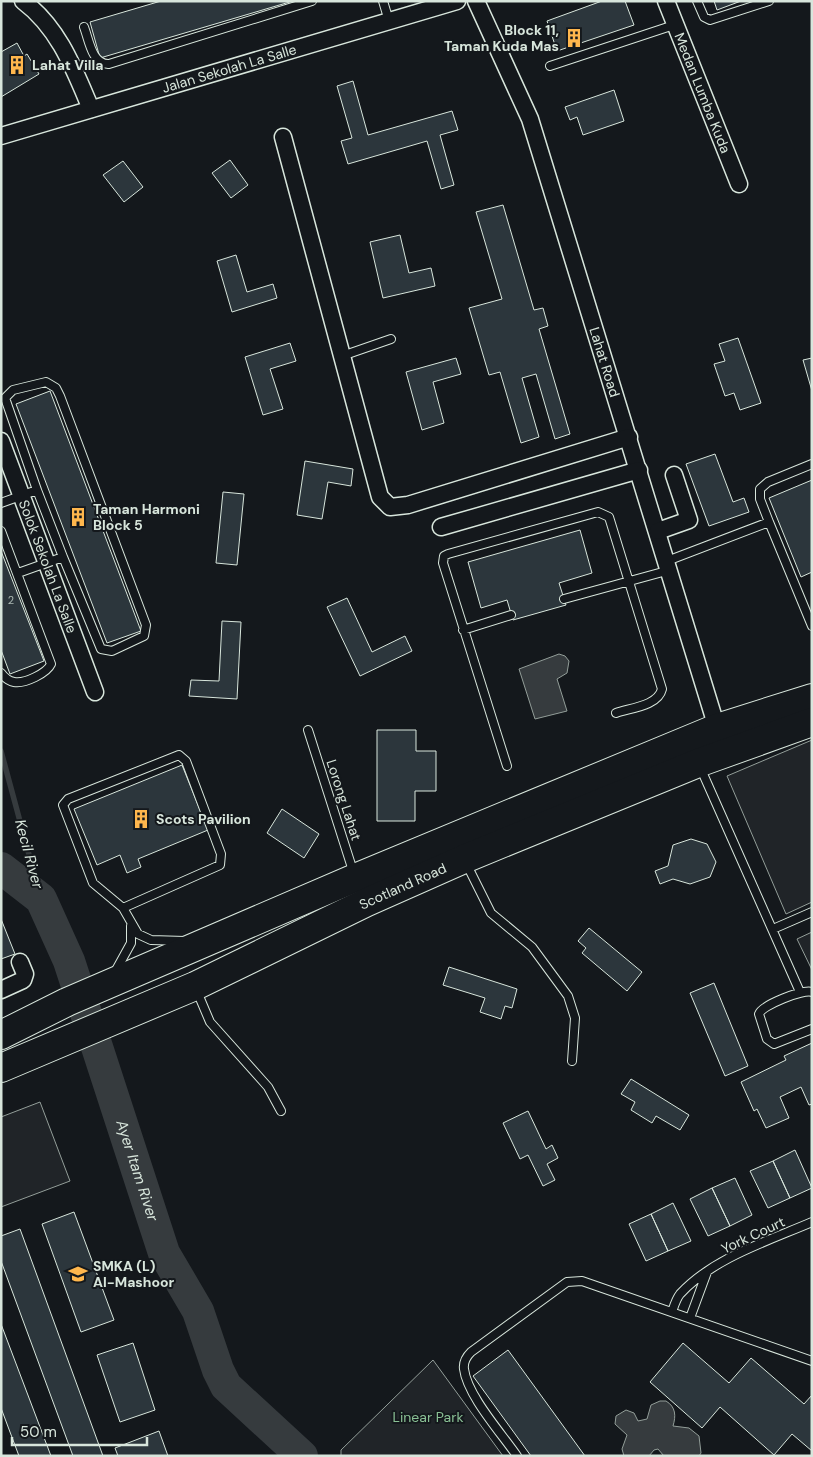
<svg xmlns="http://www.w3.org/2000/svg" width="813" height="1457" font-family="'DM Sans',sans-serif">
<style>
.green{fill:#202428;stroke:#939e99}
.water{fill:#363b3e;stroke:#939e99}
.lines{fill:none;stroke-linecap:round;stroke-linejoin:round}
.stream{stroke:#363b3e;stroke-width:5.5}
.river{stroke:#363b3e;stroke-width:32}
.building{fill:#2c363c;stroke:#d8e6dc}
.lane-casing{stroke:#d8e6dc;stroke-width:10}
.street-casing{stroke:#d8e6dc;stroke-width:19}
.highway-casing{stroke:#d8e6dc;stroke-width:30}
.lane{stroke:#14181c;stroke-width:8}
.street{stroke:#14181c;stroke-width:16}
.highway{stroke:#14181c;stroke-width:28}
.labels{text-anchor:middle;stroke-width:4;stroke-linejoin:round;paint-order:stroke}
.number-label{font-size:11px;fill:#adbab4}
.poi-label{font-size:14px;font-weight:bold;fill:#d8e6dc;stroke:#14181c;text-anchor:start}
.street-label{font-size:14px;fill:#d8e6dc;stroke:#14181c}
.park-label{font-size:14px;fill:#8ac095;stroke:#14181c}
.water-label{font-size:15px;font-style:italic;fill:#d8e6dc;stroke:#14181c}
</style>
<rect width="100%" height="100%" fill="#14181c"/>
<path class="green" d="M812,740V902L786,914L727,776Z
M812,932V970L797,939Z
M40,1102L70,1181L1,1207V1117Z
M433,1360L503,1456H341V1450Z"/>
<path class="water" d="M559,654L565,656L569,661L567,673L557,679L567,711L535,719L519,669Z
M660,1401H666C676,1407 676,1416 673,1426L689,1428L699,1436L701,1453L699,1456H664L658,1449L654,1450L649,1456H624L622,1449L627,1435L615,1424L616,1416L626,1410L634,1413L638,1421L647,1419L651,1405Z"/>
<g class="lines">
<path class="stream" d="M1,751L41,899"/>
<path class="river" id="s1" d="M1,868L41,899L69,961L164,1253L198,1311L218,1370L226,1386L302,1456"/>
</g>
<path class="building" d="M161,1H293L100,58L90,22Z
M602,1H625L634,25L557,51L547,21Z
M714,1H741L717,10Z
M17,43L24,56L27,54L39,74L1,97V52Z
M353,81L368,135L452,111L458,130L440,135L454,185L441,189L427,141L348,164L341,141L352,138L337,86Z
M614,90L624,121L583,135L577,117L570,120L565,107Z
M230,160L248,185L231,198L212,173Z
M123,161L143,187L124,202L103,175Z
M503,205L534,310L543,308L548,326L539,329L570,434L555,439L536,374L522,378L539,437L521,443L500,372L489,375L469,308L502,299L476,212Z
M400,235L409,273L431,268L435,286L383,298L370,242Z
M236,255L247,292L273,284L277,298L232,312L217,261Z
M738,338L761,403L740,410L734,393L725,396L714,364L725,361L719,344Z
M290,343L296,361L270,369L283,409L263,415L245,357Z
M456,358L461,374L433,382L444,423L422,430L406,372Z
M812,358V391L803,360Z
M50,391L141,631L107,643L16,404Z
M715,454L733,502L744,498L749,512L709,526L686,464Z
M305,461L353,469L351,486L328,482L322,519L297,515Z
M812,480V572L801,577L769,498Z
M223,492L244,494L237,565L216,563Z
M580,530L592,573L559,583L566,605L513,620L507,600L481,608L468,562Z
M1,551L44,661L10,674L1,650Z
M347,598L372,652L405,636L412,651L360,676L327,607Z
M222,621L241,622L237,699L189,696L191,680L219,681Z
M377,730H416V751H436V791H415V821H377Z
M182,765L208,830L138,859L141,867L127,873L120,855L97,865L74,809Z
M282,809L319,834L304,858L267,833Z
M691,839L707,844L716,862L710,877L690,884L673,879L660,884L655,871L668,866L673,845Z
M1,919L15,954L1,959Z
M589,928L642,972L627,991L582,953L586,948L578,941Z
M449,967L517,989L512,1008L505,1006L501,1019L480,1012L485,998L443,985Z
M714,983L748,1066L725,1076L690,993Z
M812,1043V1104L809,1105L801,1087L780,1097L789,1118L766,1128L757,1109L754,1111L741,1082L786,1060L784,1056Z
M631,1079L689,1115L680,1130L656,1116L652,1123L631,1110L635,1102L621,1094Z
M528,1111L546,1149L552,1145L558,1158L547,1164L555,1180L543,1186L528,1155L520,1159L503,1123Z
M795,1150L812,1188L790,1198L773,1161Z
M773,1161L790,1198L768,1208L750,1171Z
M735,1178L752,1215L730,1226L712,1188Z
M712,1188L730,1226L708,1236L690,1199Z
M673,1203L691,1241L668,1251L651,1214Z
M74,1212L114,1320L81,1332L42,1224Z
M651,1214L668,1251L646,1261L629,1224Z
M20,1229L103,1456H73L1,1261V1236Z
M1,1324L51,1456H19L1,1408Z
M133,1343L155,1410L120,1422L97,1355Z
M683,1343L729,1383L751,1358L804,1404L812,1395V1451L792,1434L774,1455L720,1407L702,1428L650,1382Z
M508,1350L585,1456H531L473,1376Z
M159,1431L168,1456H118L115,1448Z"/>
<g class="lines">
<g class="lane-casing">
<path id="lane" d="M383,1L389,21
M697,1L704,17L710,20L769,1
M84,27C89,40 92,65 109,64L312,1
M550,66L674,25
M342,356L391,339
M37,490L63,557
M1,503L37,490L5,398L13,390L46,382L56,388L60,396L146,625L144,636L112,651L101,649L63,557L18,573
M769,522L812,626
M1,531L51,664C47,673 25,684 14,682C8,681 4,677 1,673
M667,561L769,522L760,499V489L768,482L812,464
M564,599L670,570
M463,630L511,615
M308,730L354,874
M507,766L443,563L444,556L448,554L598,512L609,517L662,689C658,706 630,708 616,713
M700,767L800,992
M466,863L491,913L532,947L568,996L575,1018L572,1061
M123,908L220,865L221,854L186,761L179,755L68,799L63,805L93,883L123,908L138,934L151,940L185,941
M773,929L812,912
M115,972L131,943V926
M196,989L210,1022L268,1087L281,1111
M812,992C803,989 762,1005 759,1014L767,1039L774,1044L812,1029
M672,1312C674,1306 676,1299 680,1294C713,1258 768,1241 812,1222
M690,1318L707,1272
M517,1456C502,1434 467,1395 464,1369C463,1362 466,1357 471,1352L567,1282L582,1281L812,1361"/>
</g>
<g class="street-casing">
<g id="street">
<path d="M23,1C59,28 74,69 91,109"/>
<path id="s2" d="M476,1L530,119L717,728"/>
<path id="s3" d="M666,1L739,184"/>
<path id="s4" d="M1,136L457,1"/>
<path d="M283,137L380,497L390,507L408,505L629,437"/>
<path id="s5" d="M1,441L95,692"/>
<path d="M441,527L639,470"/>
<path d="M658,531L689,520L674,475"/>
<path d="M1,990L23,980L25,974L20,962"/>
</g>
</g>
<g class="highway-casing">
<g id="highway">
<path d="M1,1035L67,1002L355,878L717,728L812,698"/>
<path id="s6" d="M1,1068L195,986L367,902L464,859L698,763L812,722"/>
</g>
</g>
<use href="#lane" class="lane"/>
<use href="#street" class="street"/>
<use href="#highway" class="highway"/>
</g>
<defs>
<g id="building-bare" transform="scale(1.5)"><path d="M-4-6H4V6H1V3H-1V6H-4ZM-2.5-4.3h1.7v1.8h-1.7ZM.8-4.3h1.7v1.8H.8ZM-2.5-1h1.7V.8h-1.7ZM.8-1h1.7V.8H.8Z" fill="#ffb74d" stroke="#14181c" stroke-width="2.5" paint-order="stroke"/></g>
<g id="school-bare" transform="scale(1.5)"><path d="M0-5L7-2L0 1L-7-2ZM-4 1L0 2.5L4 1V4Q0 6-4 4Z" fill="#ffb74d" stroke="#14181c" stroke-width="2.5" paint-order="stroke"/></g>
</defs>
<g fill-rule="evenodd">
<use href="#building-bare" x="574" y="38"/>
<use href="#building-bare" x="17" y="65"/>
<use href="#building-bare" x="78" y="517"/>
<use href="#building-bare" x="141" y="819"/>
<use href="#school-bare" x="78" y="1274"/>
</g>
<g class="labels">
<g class="number-label">
<text x="11" y="604">2</text>
</g>
<g class="poi-label">
<text x="559" y="35" text-anchor="end">Block 11,<tspan x="559" dy="16">Taman Kuda Mas</tspan></text>
<text x="32" y="70">Lahat Villa</text>
<text x="93" y="514">Taman Harmoni<tspan x="93" dy="16">Block 5</tspan></text>
<text x="156" y="824">Scots Pavilion</text>
<text x="93" y="1271">SMKA (L)<tspan x="93" dy="16">Al-Mashoor</tspan></text>
</g>
<g class="street-label">
<text dy="5" stroke="none"><textPath href="#s4" startOffset="238">Jalan Sekolah La Salle</textPath></text>
<text dy="5" stroke="none"><textPath href="#s3" startOffset="99">Medan Lumba Kuda</textPath></text>
<text dy="5" stroke="none"><textPath href="#s2" startOffset="384">Lahat Road</textPath></text>
<text dy="5" stroke="none"><textPath href="#s5" startOffset="134">Solok Sekolah La Salle</textPath></text>
<text transform="translate(344 800) rotate(72)" y="5">Lorong Lahat</text>
<text dy="5" stroke="none"><textPath href="#s6" startOffset="441">Scotland Road</textPath></text>
<text transform="translate(753 1235) rotate(-25)" y="5">York Court</text>
</g>
<g class="park-label">
<text x="428" y="1422">Linear Park</text>
</g>
<g class="water-label">
<text transform="translate(29 854) rotate(75)" y="5">Kecil River</text>
<text dy="5" stroke="none"><textPath href="#s1" startOffset="339">Ayer Itam River</textPath></text>
</g>
</g>
<rect width="813" height="1457" fill="none" stroke="#d8e6dc" stroke-width="5"/>
<path d="M12 1437v8h135v-8" fill="none" stroke="#d8e6dc" stroke-width="2.5"/>
<text x="20" y="1437" font-size="15" fill="#d8e6dc" stroke="#14181c" stroke-width="4" paint-order="stroke">50 m</text>
</svg>
